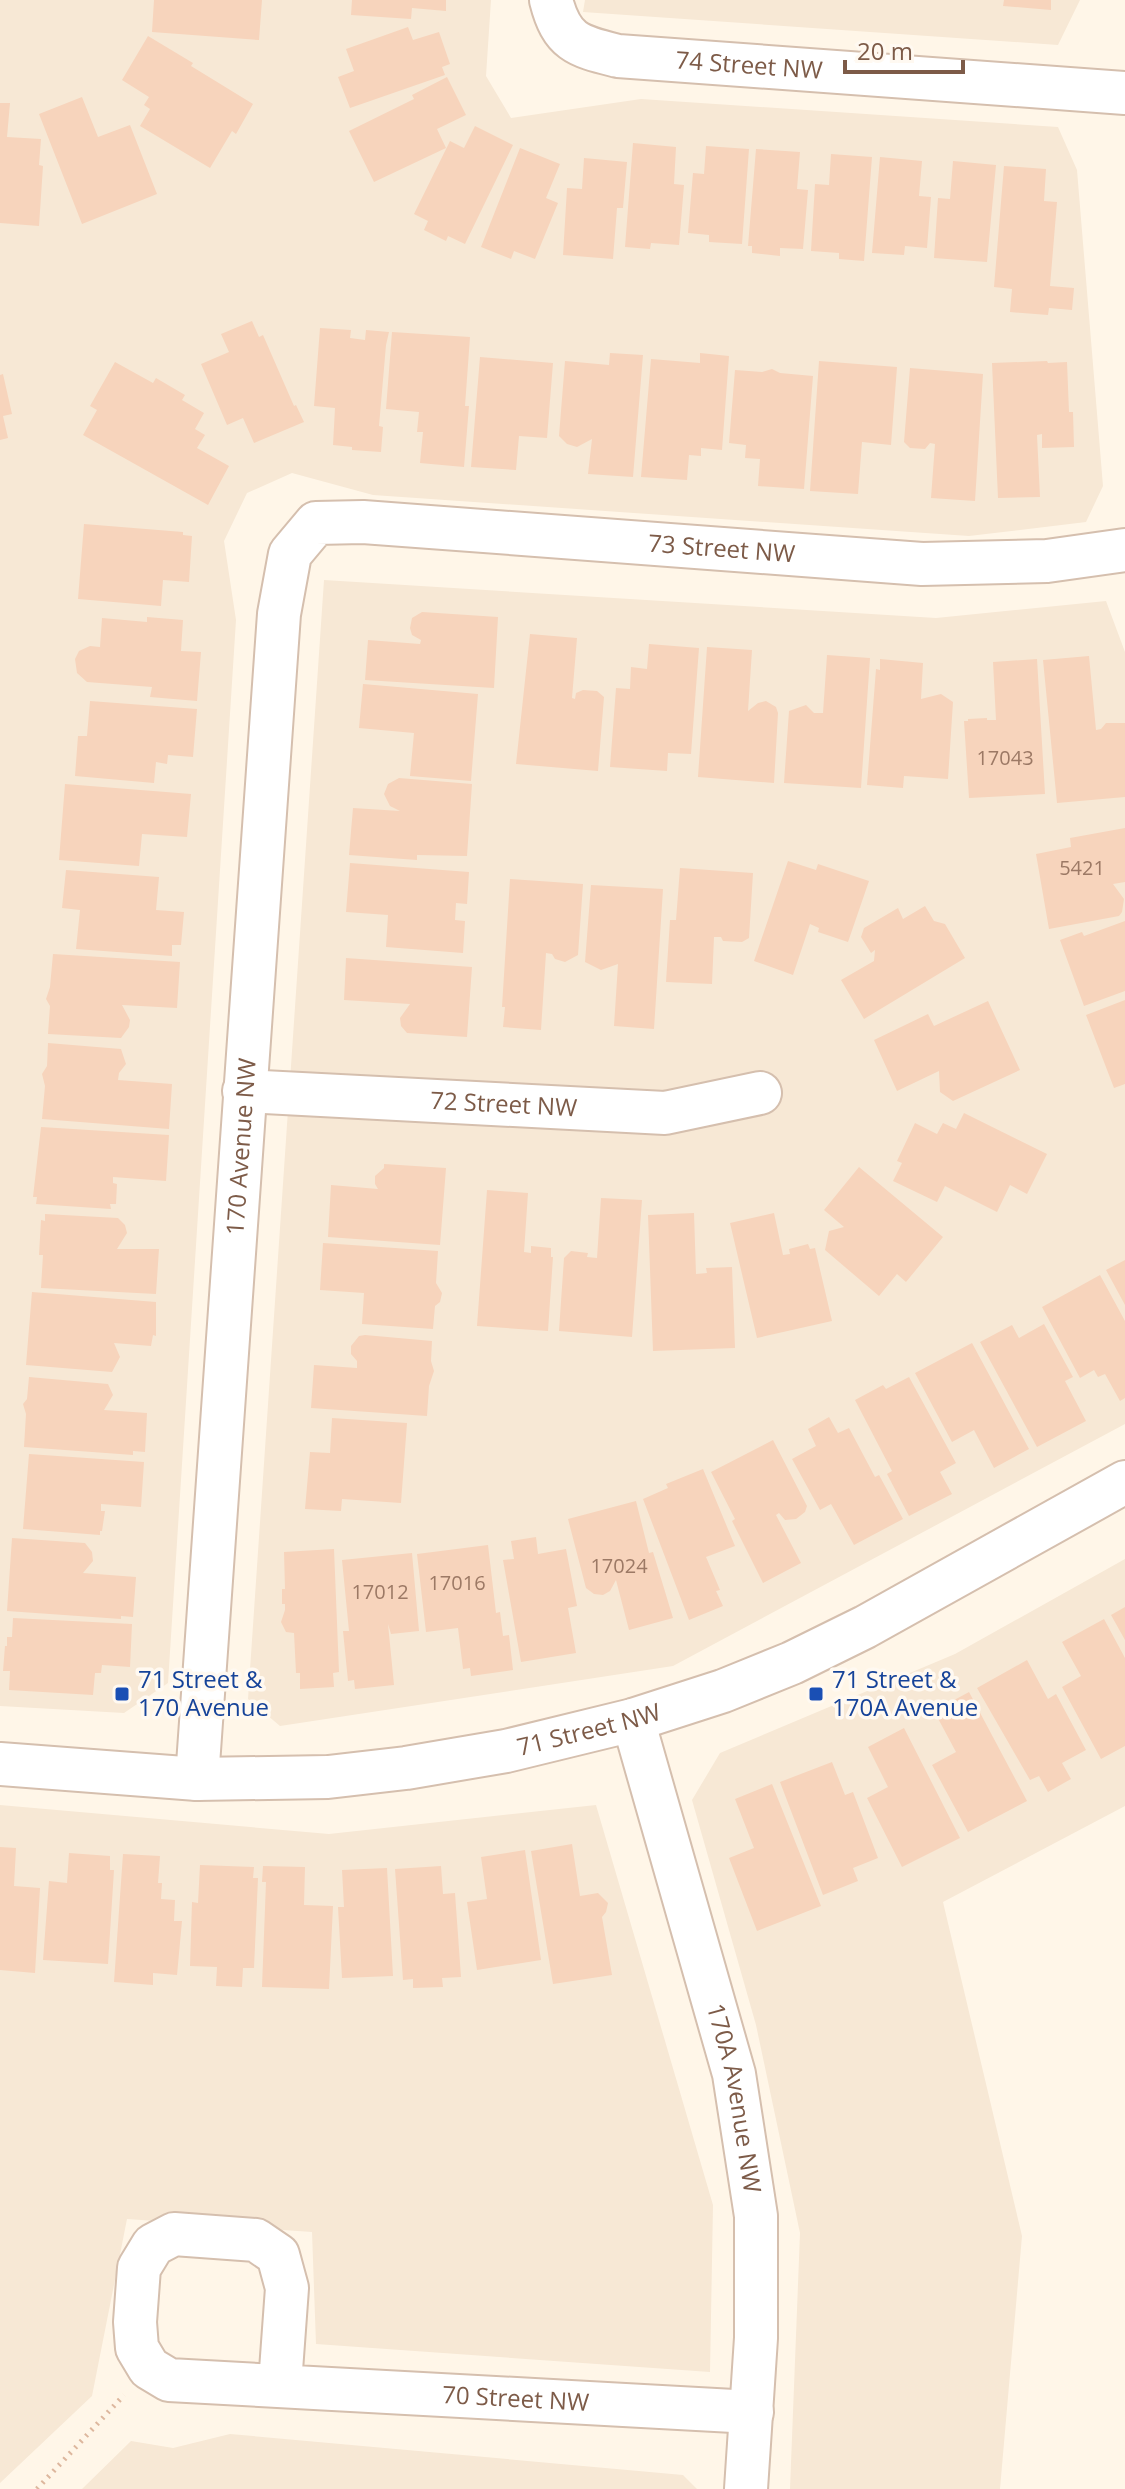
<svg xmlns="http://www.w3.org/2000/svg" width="1125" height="2489" font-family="'Open Sans',sans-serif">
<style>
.residential{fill:#f7e8d5}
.building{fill:#f7d4bc}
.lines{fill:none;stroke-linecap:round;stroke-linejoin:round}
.minor-casing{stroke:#d5bfae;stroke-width:46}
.path{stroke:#ddb79e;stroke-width:5;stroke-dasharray:2 6;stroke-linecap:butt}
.minor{stroke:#fff;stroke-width:42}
.transit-dot{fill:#1a4fb4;stroke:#fff9f1;stroke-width:3}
.labels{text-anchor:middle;stroke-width:7;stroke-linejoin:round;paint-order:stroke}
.number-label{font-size:20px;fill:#9c7965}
.street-label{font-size:24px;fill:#7d5b48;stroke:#fff9f1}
.transit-label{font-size:24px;fill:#164399;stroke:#fff9f1;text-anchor:start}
</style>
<rect width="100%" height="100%" fill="#fff6e8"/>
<path class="residential" d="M0,0H491L486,76L511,118L641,99L1058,127L1077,170L1103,486L1086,522L969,536L373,495L292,473L247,493L224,541L236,620L168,1683L124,1713L0,1706Z
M585,0H1080L1058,45L583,12Z
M324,580L936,618L1106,601L1125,652V1424L673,1666L280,1726L248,1699Z
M1125,1559V1806L943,1902L1022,2236L1000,2489H790L800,2233L756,2025L692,1800L720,1753L955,1654Z
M0,1805L329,1834L596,1805L713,2205L710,2372L316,2344L312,2232L127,2219L92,2396L0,2483Z
M230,2434L683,2475L697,2489H82L131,2441L173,2448Z"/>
<path class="building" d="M154,0H262L259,40L152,32Z
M352,0H446V11L412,8L411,19L351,15Z
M1004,0H1051V10L1003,6Z
M408,27L413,40L439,32L450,64L442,67L445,75L350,108L338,77L354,71L346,49Z
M148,36L193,63L191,66L253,104L236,134L232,131L210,168L140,126L150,109L144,105L149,97L122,80Z
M447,77L466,115L437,129L446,148L374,182L349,131L414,99L412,95Z
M82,97L98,137L130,125L157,194L82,224L39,114Z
M0,103H10L7,137L41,139L39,165L43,166L39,226L0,223Z
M475,126L513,145L465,244L448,236L446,241L424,230L428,221L414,214L450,141L464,148Z
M633,143L676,147L674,184L684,185L679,245L651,243L650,249L625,247Z
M706,146L749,149L742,244L709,242V235L688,233L693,173L704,174Z
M520,148L560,164L546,198L558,203L535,259L514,251L511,259L481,247Z
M756,149L800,152L797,189L808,190L803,249L780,248V256L752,253V246H748Z
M831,154L872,157L864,261L839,259V253L811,251L815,184L829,185Z
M880,157L922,161L919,196L931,197L927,248L905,246L904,255L872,253Z
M584,158L627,162L623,208H617L613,259L563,255L567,188L582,189Z
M953,161L996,165L987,262L934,258L938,198L950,199Z
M1004,166L1046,169L1044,201L1057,202L1050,286L1074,288L1072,310L1049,308L1048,315L1010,312L1012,289L994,287Z
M252,321L259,337L263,335L294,406L296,405L304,422L254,443L243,418L227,425L201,364L229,352L221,334Z
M320,328L351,330L350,338L365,340L366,330L389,332L386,345L379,426L383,427L381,452L352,450V447L333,445L335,408L314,406Z
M392,332L470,337L465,406H469L464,467L420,463L423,432H417L419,412L386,409Z
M610,353L643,355L633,477L588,474L592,439L577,447L567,444L559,436L565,361L609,365Z
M700,353L729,356L722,450L701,448V456L689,455L687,480L641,477L651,359L700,363Z
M480,357L553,363L547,438L519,436L516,470L471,467Z
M819,361L897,367L891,445L862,442L858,494L810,491Z
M1047,361L1048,363L1067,362L1069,412H1073L1074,447L1042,448V434L1037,435L1040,497L998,498L992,363Z
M115,362L153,383L156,378L185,395L182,400L204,413L195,429L205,435L197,448L229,466L208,505L83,435L97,410L90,406Z
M910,368L983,374L975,501L931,498L935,444L930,443L925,449L910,448L904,442Z
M772,369L780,373L813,376L804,489L758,486L760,459L745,458L746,445L729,443L735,370L762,372Z
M3,374L12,414L3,416L8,438L0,440V375Z
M84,524L183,532V535L192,536L189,582L163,580L161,606L78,599Z
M422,612L498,617L494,688L365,680L368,640L420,644L421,640L412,635L410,628L412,618Z
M147,617L183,620L181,651L201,652L197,701L150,697L152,687L87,682L77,673L75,659L79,651L90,646L100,647L102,618L147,622Z
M530,634L577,638L572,698L575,699L576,693L583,690L597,691L604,697L598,771L516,764Z
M649,644L699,648L691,754L668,753L667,771L610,767L616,688L630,689L631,667L647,669Z
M707,647L752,650L748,711L758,703L766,701L776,707L778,713L774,783L698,777Z
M827,655L870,658L861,788L784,783L789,711L806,705L814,713H823Z
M1089,656L1096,730L1101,729L1106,723H1125V797L1057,803L1043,660Z
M880,659L923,663L921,699L941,694L953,702L948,779L904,776L903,788L867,785L876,669L880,670Z
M1037,659L1045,794L969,798L964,721H968V719L987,718V720H996L993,662Z
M363,684L478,694L471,781L410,776L414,733L359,728Z
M90,701L197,709L193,757L168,755L167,764L156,762L154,783L75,776L78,736H87Z
M399,778L472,784L467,856L417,855V860L349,855L353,808L400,811L390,806L384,794L388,784Z
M65,784L191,794L187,837L142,834L139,866L59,860Z
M1125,828V882L1113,884L1124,899L1122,912L1119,916L1049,929L1036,854L1071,847L1070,838Z
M788,861L816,870L818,864L869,881L848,942L818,932L819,928L810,924L793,975L754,961Z
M350,863L469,872L467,904L456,903L455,920L465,921L463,953L386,947L388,915L346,912Z
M680,868L753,873L749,938L742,942L723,941L721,937H714L712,984L666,982L670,920H676Z
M66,870L159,877L156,910L184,912L181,945H172V956L76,949L80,910L62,908Z
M510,879L583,884L578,955L565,962L555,959L552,954L546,953L541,1030L503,1027L505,1007H502Z
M591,885L663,889L654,1029L614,1026L618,964L601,970L585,962Z
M925,906L934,921L945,924L965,958L864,1019L841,980L874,961L875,950L871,953L861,937L864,928L898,908L903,919Z
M1125,921V991L1084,1006L1060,940L1082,932L1084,936Z
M53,954L180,962L177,1008L122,1005L130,1020L129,1027L121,1038L48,1034L50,1006L46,999L50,987Z
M346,958L472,967L467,1037L407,1033L401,1026L400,1018L410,1004L344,1000Z
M1125,1000V1084L1114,1088L1086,1015Z
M988,1001L1020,1070L953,1101L940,1092L939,1071L897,1091L874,1040L928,1014L934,1026Z
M48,1043L121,1049L126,1064L119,1073L118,1080L172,1084L169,1129L42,1119L45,1086L42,1074L47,1066Z
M964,1113L1047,1154L1027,1194L1010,1185L997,1212L945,1186L937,1202L893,1181L902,1163L897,1161L915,1123L937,1134L943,1123L956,1129Z
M41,1127L169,1135L166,1181L113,1177V1183L117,1184L116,1204H110L111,1209L36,1204L37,1197H33Z
M384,1164L446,1168L440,1245L328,1237L331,1185L378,1189L375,1184V1176L384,1168Z
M859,1167L943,1237L906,1282L897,1274L879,1296L825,1250L829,1231L844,1227L824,1210Z
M487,1190L528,1193L524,1252L531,1253V1246L551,1248V1257H553L548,1331L477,1326Z
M601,1198L642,1200L632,1337L559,1331L564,1258L571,1251L588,1253L587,1257L597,1258Z
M694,1213L696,1274L707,1273L706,1268L732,1267L735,1348L653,1351L648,1215Z
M774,1213L783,1255L790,1254L789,1249L808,1244L810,1249L815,1248L832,1321L757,1338L730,1223Z
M45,1214L118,1218L125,1225L127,1233L117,1249H159L156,1294L41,1288L43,1255H39L41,1220L45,1221Z
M323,1243L438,1251L436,1283L442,1293L440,1302L435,1306L433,1329L362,1324L364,1293L320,1290Z
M1125,1260V1305L1106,1270Z
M1100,1275L1125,1321V1398L1120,1401L1105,1374L1098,1377L1094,1370L1080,1378L1042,1307Z
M32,1292L156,1302V1336L153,1335L151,1346L114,1343L120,1357L112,1372L26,1365Z
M1044,1324L1073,1377L1065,1381L1086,1421L1037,1447L980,1342L1012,1325L1019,1338Z
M365,1335L432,1341L431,1361L434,1371L429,1386L427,1416L311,1408L314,1365L357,1368V1361L351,1354V1346L359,1336Z
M972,1343L1029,1449L994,1468L974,1430L952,1442L915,1373Z
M29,1377L108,1384L113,1395L104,1410L147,1413L145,1452L133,1451V1455L24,1447L26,1414L23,1404L27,1399Z
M909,1377L956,1463L940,1472L952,1494L909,1516L887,1474L892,1471L855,1400L883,1385L886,1389Z
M829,1417L838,1433L849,1428L875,1477L879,1475L903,1519L854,1545L831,1504L820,1510L792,1459L816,1446L808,1429Z
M332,1418L407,1423L401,1503L342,1499L341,1511L305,1509L310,1452L330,1453Z
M773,1440L807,1506L805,1512L796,1519L785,1520L779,1513L776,1515L801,1563L763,1583L732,1521L735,1519L711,1472Z
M29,1454L144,1462L141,1507L101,1504V1511H105L102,1531H100V1535L23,1529Z
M703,1469L735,1546L706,1557L720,1590L716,1591L723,1606L689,1620L643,1499L668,1488L666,1484Z
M636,1501L649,1553L653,1552L673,1618L629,1630L616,1580L610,1591L603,1595L594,1594L586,1588L568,1519Z
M536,1537L538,1554L566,1549L577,1606L568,1608L576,1653L521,1662L503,1560L514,1559L511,1541Z
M12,1538L85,1543L92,1552L93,1561L83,1573L136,1577L133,1617L121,1616V1619L7,1611Z
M488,1545L496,1613L500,1612L503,1636L509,1635L513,1670L471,1676L470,1668L463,1669L458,1628L426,1632L417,1554Z
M334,1549L339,1672L333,1673L334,1687L300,1689V1673H296L294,1633L286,1632L281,1622L285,1610V1604H282V1589H285L284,1552Z
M412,1553L419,1631L391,1634L388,1624L394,1685L355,1689L354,1680L348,1681L343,1631H349L342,1560Z
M1125,1607V1640L1111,1615Z
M13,1618L132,1624L130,1667L102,1665L101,1673H95L93,1695L9,1690L10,1671H3L5,1646H7V1637H12Z
M1104,1619L1125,1658V1746L1101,1759L1062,1687L1081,1676L1062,1642Z
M1027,1660L1048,1699L1056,1694L1086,1750L1062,1763L1071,1779L1048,1792L1039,1776L1030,1780L977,1688Z
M969,1692L1027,1801L968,1832L932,1765L956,1752L934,1711Z
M904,1728L960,1838L902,1867L867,1798L888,1787L868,1747Z
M832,1762L845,1795L853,1792L878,1858L853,1868L858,1881L823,1895L780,1782Z
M772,1784L821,1906L757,1931L729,1858L754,1848L735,1799Z
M572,1844L580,1896L598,1893L608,1903L606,1912L602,1917L612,1975L553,1984L531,1851Z
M0,1847L16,1848L14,1886L40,1888L35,1973L0,1970Z
M525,1850L541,1960L477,1970L467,1902L487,1899L481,1857Z
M69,1853L110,1856V1870H114L108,1964L43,1960L49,1881L67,1883Z
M123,1854L160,1856L158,1883H162L161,1899L175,1900L174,1921H182L177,1975L153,1973V1985L114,1982Z
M200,1865L254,1867L253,1878H258L254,1968H243L242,1987L216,1986L217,1967L190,1966L192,1902L198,1903Z
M263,1866L305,1867L304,1905L333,1906L329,1989L262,1987L266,1882H262Z
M441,1866L443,1894L455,1893L461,1977L442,1978L443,1987L413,1988V1979L403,1980L395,1869Z
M387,1868L393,1976L342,1978L338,1907H344L342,1870Z"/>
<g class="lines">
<g class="minor-casing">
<g id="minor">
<path id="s1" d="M551,0C562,43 578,46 618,56L1125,93"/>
<path id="s2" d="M244,1091L665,1113L760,1093"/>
<path id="s3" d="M633,1720L734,2074L756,2216V2338L746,2489"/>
<path id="s4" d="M0,1764L197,1779L328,1777L406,1768L506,1751L633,1720L723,1691L792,1663L865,1627L1125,1482"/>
<path id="s5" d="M197,1779L279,614L290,554L316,523L363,522L922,564L1047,561L1125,550"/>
<path id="s6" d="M280,2384L287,2288L278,2255L256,2240L174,2234L153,2245L139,2268L135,2322L137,2348L149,2368L169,2380L752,2412"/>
</g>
</g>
<path class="path" d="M37,2489L124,2395"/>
<use href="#minor" class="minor"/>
</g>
<g class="transit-dot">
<rect x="114" y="1686" width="16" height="16" rx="4"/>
<rect x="808" y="1686" width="16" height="16" rx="4"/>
</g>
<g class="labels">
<g class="number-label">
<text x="1005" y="765">17043</text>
<text x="1082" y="875">5421</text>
<text x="619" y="1573">17024</text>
<text x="457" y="1590">17016</text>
<text x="380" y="1599">17012</text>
</g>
<g class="street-label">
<text dy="8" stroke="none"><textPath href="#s1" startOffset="226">74 Street NW</textPath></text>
<text dy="8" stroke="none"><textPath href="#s5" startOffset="1676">73 Street NW</textPath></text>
<text dy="8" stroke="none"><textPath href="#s2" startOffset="260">72 Street NW</textPath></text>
<text dy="8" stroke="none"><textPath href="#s5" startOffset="634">170 Avenue NW</textPath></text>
<text dy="8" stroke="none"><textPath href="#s4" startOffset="594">71 Street NW</textPath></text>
<text dy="8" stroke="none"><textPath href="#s3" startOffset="392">170A Avenue NW</textPath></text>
<text dy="8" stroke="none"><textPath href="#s6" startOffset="764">70 Street NW</textPath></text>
</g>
<g class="transit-label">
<text x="138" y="1688">71 Street &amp;<tspan x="138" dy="28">170 Avenue</tspan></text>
<text x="832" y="1688">71 Street &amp;<tspan x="832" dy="28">170A Avenue</tspan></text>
</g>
</g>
<path d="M845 60v12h118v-12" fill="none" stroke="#7d5b48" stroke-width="4"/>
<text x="857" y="60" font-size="24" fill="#7d5b48" stroke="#fff9f1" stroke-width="6" paint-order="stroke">20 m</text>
</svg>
